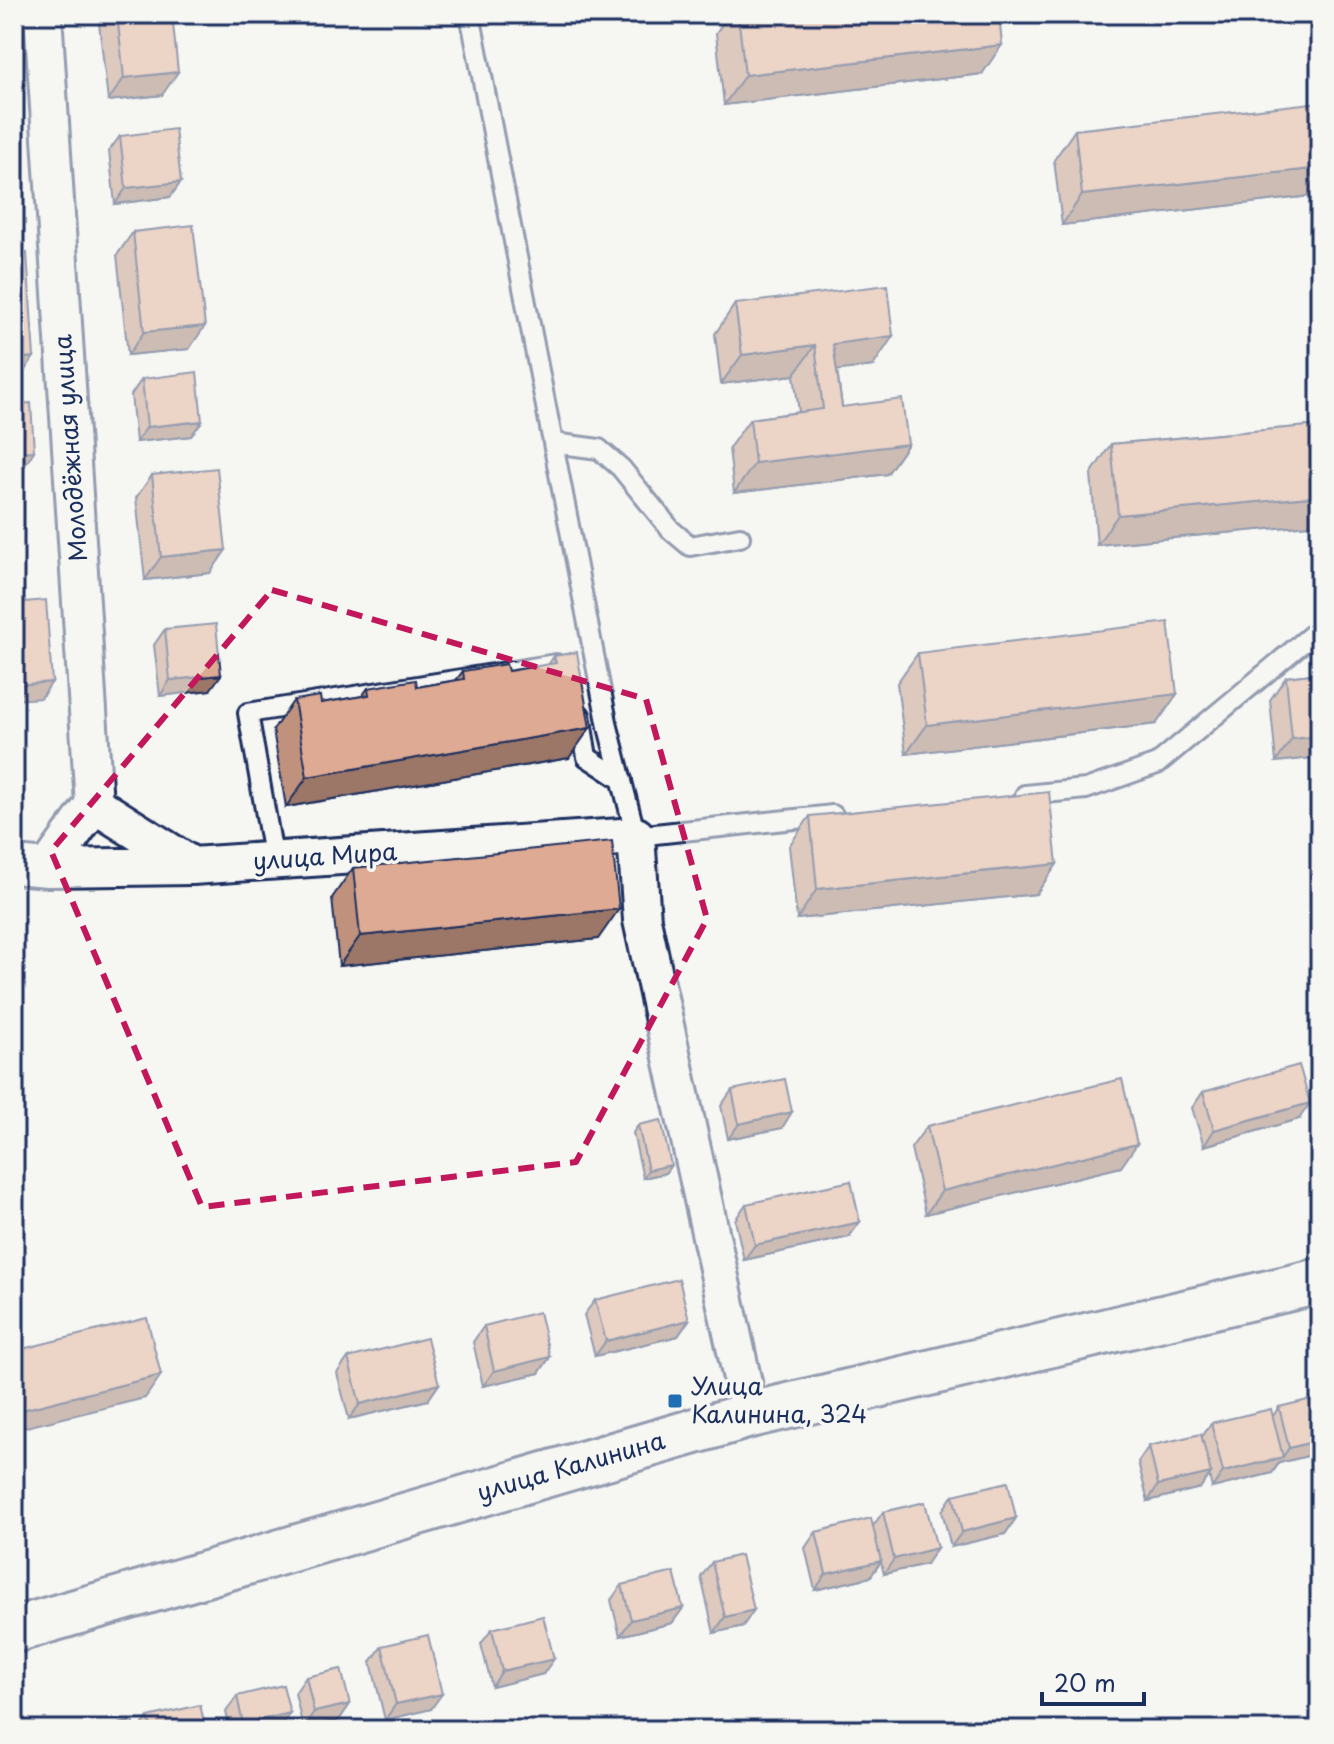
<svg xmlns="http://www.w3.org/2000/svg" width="1334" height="1744" font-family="'Playpen Sans',sans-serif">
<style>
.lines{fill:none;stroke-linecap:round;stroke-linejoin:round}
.service-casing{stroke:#1b2f5e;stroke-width:24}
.minor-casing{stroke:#1b2f5e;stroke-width:42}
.tertiary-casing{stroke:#1b2f5e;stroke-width:50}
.service{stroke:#f6f6f2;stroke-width:18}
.minor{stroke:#f6f6f2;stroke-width:36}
.tertiary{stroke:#f6f6f2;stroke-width:44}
.wall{fill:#c0927e;stroke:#1b2f5e;stroke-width:2}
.shaded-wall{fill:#9c7767;stroke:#1b2f5e;stroke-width:2}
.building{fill:#dfaa93;stroke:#1b2f5e;stroke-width:2}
.marked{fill:none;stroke:#c2185b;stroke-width:6;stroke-dasharray:16 10;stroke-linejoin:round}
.poi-dot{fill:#1f6fb2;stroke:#f6f6f2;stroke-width:3}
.labels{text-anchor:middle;stroke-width:7;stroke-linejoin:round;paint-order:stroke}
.street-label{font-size:24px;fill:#1b2f5e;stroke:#f6f6f2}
.poi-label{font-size:24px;fill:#1b2f5e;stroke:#f6f6f2;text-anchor:start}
</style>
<rect width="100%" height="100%" fill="#f6f6f2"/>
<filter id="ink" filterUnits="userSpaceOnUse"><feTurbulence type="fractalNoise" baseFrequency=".0125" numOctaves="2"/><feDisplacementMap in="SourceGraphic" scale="16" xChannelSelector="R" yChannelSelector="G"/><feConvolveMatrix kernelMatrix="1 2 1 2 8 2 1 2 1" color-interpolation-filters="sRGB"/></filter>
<g filter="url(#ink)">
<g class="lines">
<g class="service-casing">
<path id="service" d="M470,14L608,727L636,836L833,815
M553,443L599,449L621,468L671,530L690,546L740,537
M580,715L587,757L622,780
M1025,795L1086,789L1157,764L1320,628
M274,861L248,713L556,664"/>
</g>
<g class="minor-casing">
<path id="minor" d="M43,14L94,804L48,868
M94,804L192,866
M14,865L48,868L192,866L636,836L642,920L750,1415"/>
</g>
<g class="tertiary-casing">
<path id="tertiary" d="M14,1630L750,1415L1320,1281"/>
</g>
<use href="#service" class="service"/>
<use href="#minor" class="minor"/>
<use href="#tertiary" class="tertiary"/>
</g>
<path class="wall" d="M98,14H172L162,95L108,101Z
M729,14H999L982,74L724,105L716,33Z
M1075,130L1311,196L1062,225L1054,160Z
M120,136L181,182L170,197L115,204L109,151Z
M133,232L189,349L128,355L117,255Z
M735,304L873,366L837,370L842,407L908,444L887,474L734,493L729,448L750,419L799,412L794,375L721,384L715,334Z
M142,379L202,421L191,436L136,442L131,395Z
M1320,425V524L1097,545L1091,474L1111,444Z
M152,475L210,573L145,580L136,498Z
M165,629L210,690L160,696L154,645Z
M918,653L1177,694L1156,724L906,754L897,683Z
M554,656L569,758L286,807L273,730L294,700L321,703L362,696L368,688L417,687L456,680L463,671H508L548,665Z
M1320,673V757L1276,762L1270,700L1286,677Z
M810,816L1057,864L1036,894L797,919L789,846Z
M353,868L598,939L339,966L332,898Z
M732,1090L782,1128L728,1139L721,1106Z
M1203,1092L1299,1119L1204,1146L1192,1108Z
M638,1125L671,1165L665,1173L643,1178L633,1133Z
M927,1126L1121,1167L926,1214L911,1148Z
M746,1204L849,1237L744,1260L735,1220Z
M595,1300L689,1320L678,1336L595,1356L584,1315Z
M484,1326L550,1357L539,1373L483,1386L473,1342Z
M348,1358L439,1384L428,1400L349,1419L337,1373Z
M1279,1407L1320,1453L1279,1463L1272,1473L1212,1488L1209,1475L1200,1488L1148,1501L1138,1462L1149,1446L1202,1437L1211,1423L1273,1416Z
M953,1495L1016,1518L1005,1534L951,1547L942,1511Z
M883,1512L926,1564L884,1574L881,1562L870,1577L815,1590L805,1548L816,1532L873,1526Z
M712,1562L743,1626L714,1633L701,1577Z
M622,1585L683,1608L672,1623L620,1636L611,1600Z
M492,1629L543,1674L492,1687L481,1644Z
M382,1646L431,1709L385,1720L371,1662Z
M306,1677L350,1704L339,1720L303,1728L295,1693Z
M237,1696L279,1729L273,1730H230L226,1712Z
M148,1717L206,1730H139Z"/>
<path class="shaded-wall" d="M1002,45L982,74L724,105L745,75Z
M178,72L162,95L108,101L124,78Z
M1320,168V183L1311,196L1062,225L1082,195Z
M181,182L170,197L115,204L126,188Z
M20,216L14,225V217Z
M205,326L189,349L128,355L144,332Z
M893,336L873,366L818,373L833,344Z
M815,345L794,375L721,384L742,355Z
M34,357L18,380H14V359Z
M202,421L191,436L136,442L147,427Z
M908,444L887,474L734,493L755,463Z
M34,451L24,467H14V452Z
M1320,496V524L1097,545L1118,515Z
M226,550L210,573L145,580L161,557Z
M221,675L210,690L160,696L170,680Z
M52,682L41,698L14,700V685Z
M1177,694L1156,724L906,754L927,725Z
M590,728L569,758L286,807L307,777Z
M1320,736V757L1276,762L1292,739Z
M1057,864L1036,894L797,919L817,889Z
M619,909L598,939L339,966L360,936Z
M1310,1103L1299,1119L1204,1146L1214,1130Z
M792,1112L782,1128L728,1139L739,1124Z
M1137,1144L1121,1167L926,1214L942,1191Z
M671,1165L665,1173L643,1178L648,1170Z
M860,1222L849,1237L744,1260L755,1245Z
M689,1320L678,1336L595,1356L606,1341Z
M550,1357L539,1373L483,1386L494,1371Z
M161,1375L145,1398L14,1430V1412Z
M439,1384L428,1400L349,1419L360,1404Z
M1320,1440V1453L1279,1463L1272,1473L1212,1488L1223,1472L1282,1458L1289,1448Z
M1211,1473L1200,1488L1148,1501L1158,1485Z
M1016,1518L1005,1534L951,1547L962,1532Z
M937,1548L926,1564L884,1574L894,1559Z
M881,1561L870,1577L815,1590L826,1574Z
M683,1608L672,1623L620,1636L631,1620Z
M754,1610L743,1626L714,1633L725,1617Z
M554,1659L543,1674L492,1687L502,1671Z
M442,1694L431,1709L385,1720L396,1704Z
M350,1704L339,1720L303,1728L314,1712Z
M290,1713L279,1729L273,1730H239L243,1724Z"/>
<path class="building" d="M117,14H172L178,72L124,78Z
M738,14H999L1002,45L745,75Z
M1320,102V168L1082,195L1075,130Z
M175,129L181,182L126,188L120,136Z
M14,149H15L20,216L14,217Z
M193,225L205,326L144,332L133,232Z
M27,253L34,357L14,359V254Z
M887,285L893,336L833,344L842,407L902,399L908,444L755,463L750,419L823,409L815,345L742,355L735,304Z
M197,372L202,421L147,427L142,379Z
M31,403L34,451L14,452V404Z
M1320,425V496L1118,515L1111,444Z
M217,468L226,550L161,557L152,475Z
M46,600L52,682L14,685V603Z
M1168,622L1177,694L927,725L918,653Z
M216,624L221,675L170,680L165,629Z
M577,652L590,728L307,777L294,700L320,696L321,703L369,695L368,688L416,680L417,687L464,679L463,671L506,664L508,671L556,663L554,656Z
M1320,673V736L1292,739L1286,677Z
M1049,792L1057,864L817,889L810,816Z
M612,841L619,909L360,936L353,868Z
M1299,1065L1310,1103L1214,1130L1203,1092Z
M785,1079L792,1112L739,1124L732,1090Z
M1122,1079L1137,1144L942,1191L927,1126Z
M661,1120L671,1165L648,1170L638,1125Z
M851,1181L860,1222L755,1245L746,1204Z
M679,1279L689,1320L606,1341L595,1300Z
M539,1312L550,1357L494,1371L484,1326Z
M147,1318L161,1375L14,1412V1351Z
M427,1338L439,1384L360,1404L348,1358Z
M1320,1397V1440L1289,1448L1279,1407Z
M1271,1409L1283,1457L1223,1472L1211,1423Z
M1201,1434L1211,1473L1158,1485L1149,1446Z
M1008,1482L1016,1518L962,1532L953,1495Z
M925,1502L937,1548L894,1559L883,1512Z
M871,1518L881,1561L826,1574L816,1532Z
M741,1555L754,1610L725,1617L712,1562Z
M674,1572L683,1608L631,1620L622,1585Z
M543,1616L554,1659L502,1671L492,1629Z
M428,1635L442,1694L396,1704L382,1646Z
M341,1669L350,1704L314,1712L306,1677Z
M283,1685L290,1713L243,1724L237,1696Z
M200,1705L206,1730H152L148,1717Z
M133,1721L136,1730H106L105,1727Z"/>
</g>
<path d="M0 0H1334V1744H0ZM272,590L646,699L707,919L576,1162L202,1207L51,851Z" fill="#f6f6f2" fill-opacity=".55" fill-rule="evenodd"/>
<path class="marked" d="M272,590L646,699L707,919L576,1162L202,1207L51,851Z"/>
<rect class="poi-dot" x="667" y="1393" width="16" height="16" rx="4"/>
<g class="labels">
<g class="street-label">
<text transform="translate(71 448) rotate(-94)" y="8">Молодёжная улица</text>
<text transform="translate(325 857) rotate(-4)" y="8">улица Мира</text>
<text transform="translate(571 1467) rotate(-16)" y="8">улица Калинина</text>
</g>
<g class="poi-label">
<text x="691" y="1395">Улица<tspan x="691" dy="28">Калинина, 324</tspan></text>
</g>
</g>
<rect width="1334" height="1744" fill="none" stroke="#f6f6f2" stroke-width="48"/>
<rect x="24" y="24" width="1286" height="1696" fill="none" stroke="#1b2f5e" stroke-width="3" filter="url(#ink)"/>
<path d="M1042 1692v12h102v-12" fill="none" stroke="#1b2f5e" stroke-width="4"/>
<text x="1054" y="1692" font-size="24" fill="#1b2f5e" stroke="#f6f6f2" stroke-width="6" paint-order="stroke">20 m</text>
</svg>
